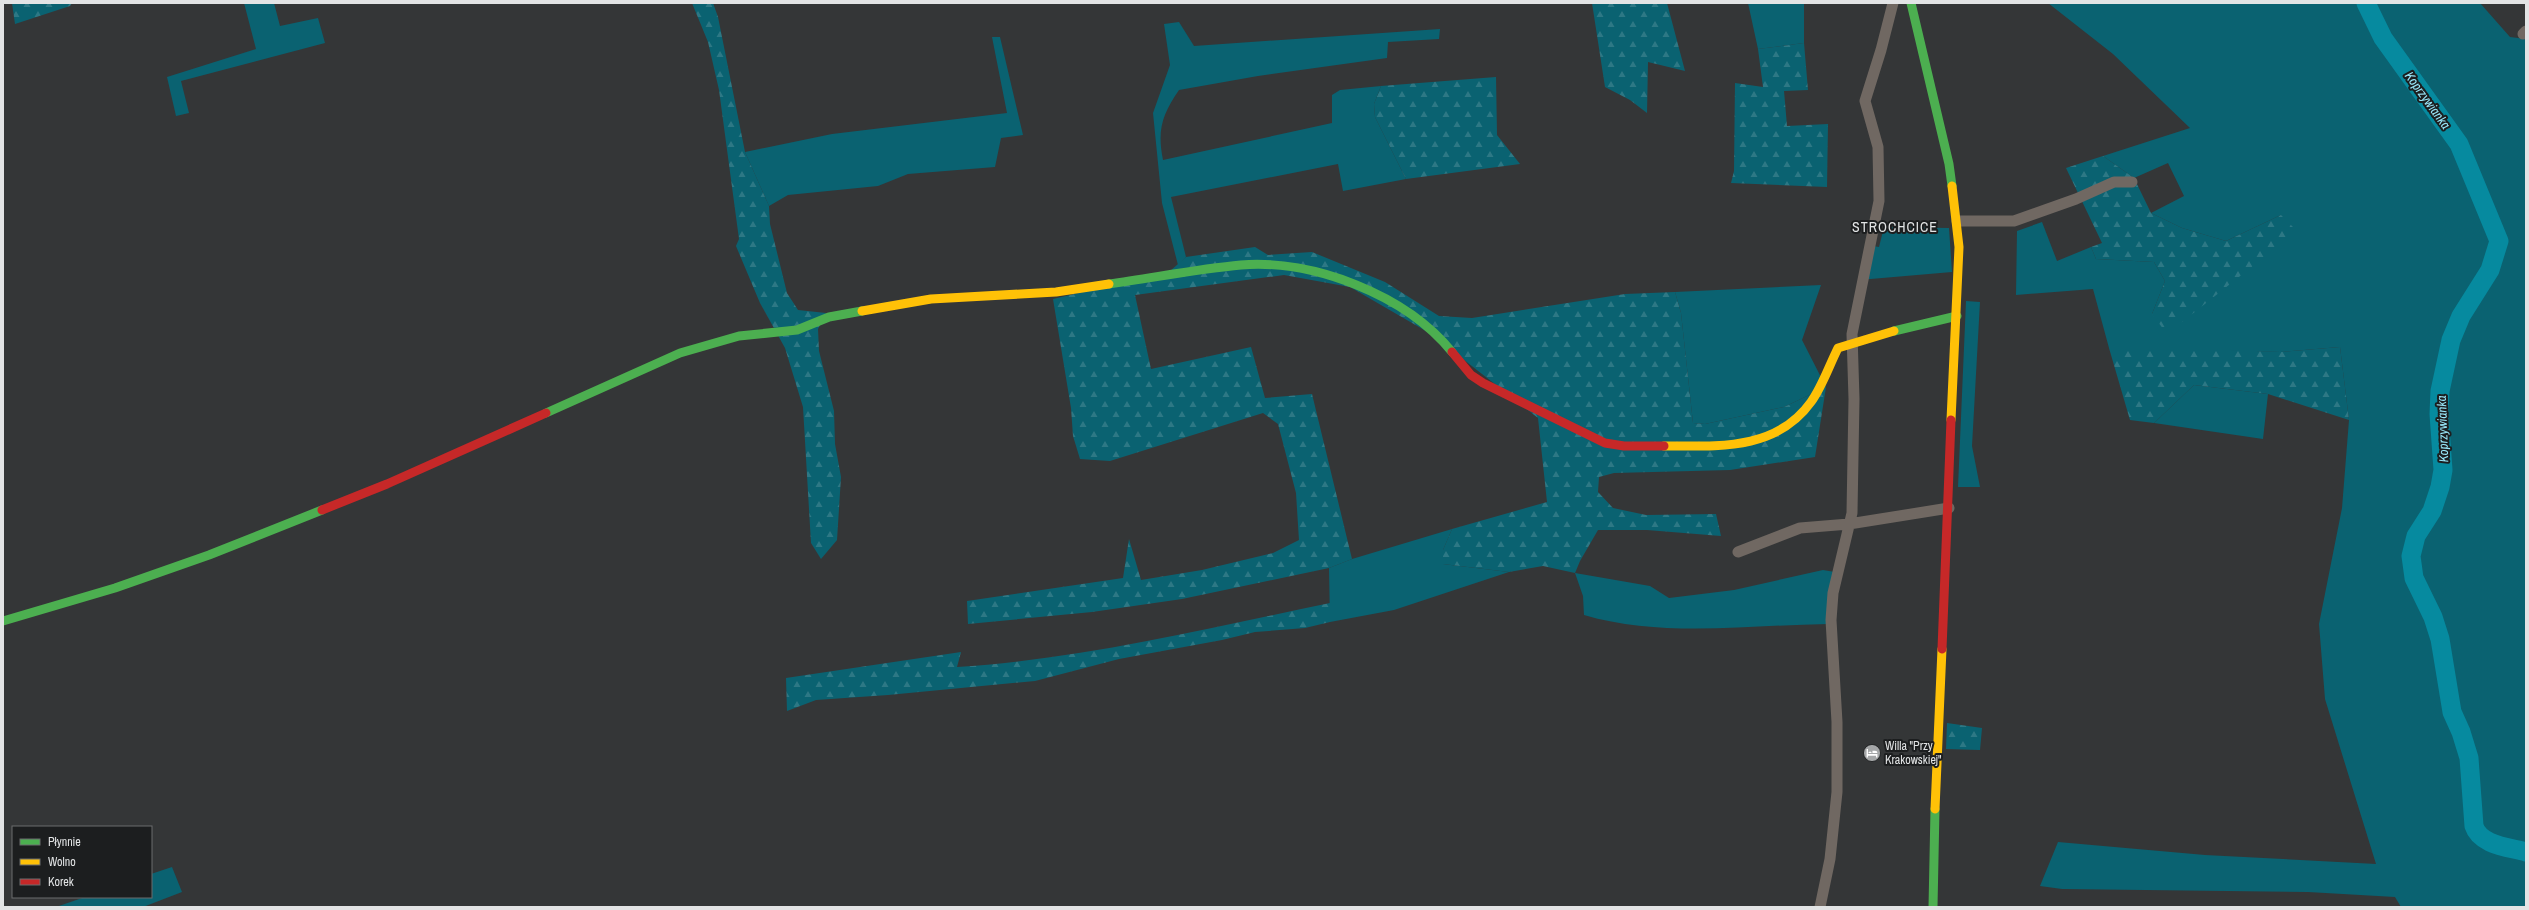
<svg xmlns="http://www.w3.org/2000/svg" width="2529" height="910" font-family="'Archivo Narrow',sans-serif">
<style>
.green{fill:#0a6271}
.forest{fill:url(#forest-firs)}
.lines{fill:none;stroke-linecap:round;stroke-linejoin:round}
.river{stroke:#068a9f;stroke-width:19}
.street{stroke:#706862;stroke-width:11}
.fast{stroke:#4caf50;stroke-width:9}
.slow{stroke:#ffc107;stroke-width:9}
.jam{stroke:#c62828;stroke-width:9}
.labels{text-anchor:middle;stroke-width:4;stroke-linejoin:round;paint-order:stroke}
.poi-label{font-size:12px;fill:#e2e4e5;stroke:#1c1e1f;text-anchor:start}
.water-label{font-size:13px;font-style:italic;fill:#9ae9fc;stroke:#1c1e1f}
.quarter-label{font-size:14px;letter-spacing:1px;fill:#e2e4e5;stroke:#1c1e1f}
</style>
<defs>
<pattern id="forest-firs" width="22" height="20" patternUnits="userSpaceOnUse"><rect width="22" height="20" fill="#0a6271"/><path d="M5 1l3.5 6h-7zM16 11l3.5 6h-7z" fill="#2d7885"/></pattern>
</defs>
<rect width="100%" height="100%" fill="#343637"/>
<path class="green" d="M244,3H274L280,26L318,18L325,43L181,81L189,113L176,116L167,77L256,49Z
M1748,3H1804V43L1758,49Z
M2048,3H2480L2510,37L2526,39V907H2401L2395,897L2308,892L2062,889L2040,886L2058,842L2205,855L2376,864L2325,699L2319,624L2342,508L2349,420L2340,347L2281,352L2109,348L2093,289L2016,295L2017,231L2042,222L2057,261L2091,247L2096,259L2154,262L2165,281L2152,314L2281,215L2226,241L2182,228L2151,213L2184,196L2168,163L2134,178L2103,156L2190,128L2113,54Z
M1179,22L1194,46L1440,29L1439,39L1388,42L1387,58L1258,76L1179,90C1162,115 1157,130 1163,160L1332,123V95L1340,90L1381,86L1374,104L1375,117L1406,179L1343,191L1338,164L1171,197L1186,257L1178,265L1162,203L1153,113L1170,65L1164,24Z
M992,37H1000L1023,135L1001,138L995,167L908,174L878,186L788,195L769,206L745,152L832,134L1007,113Z
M1884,227L1949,228L1952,272L1859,280L1867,245L1879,247Z
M1821,285L1802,340L1826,387L1784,407L1705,424L1693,423L1681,313L1675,292Z
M1966,301L1980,302L1972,446L1980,487H1958Z
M2194,385L2268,394L2263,439L2154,423Z
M1452,529L1443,550V564L1509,572L1394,610L1330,622L1329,568L1352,559Z
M1823,570L1835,572L1828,624C1747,625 1662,638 1584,615L1583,596L1575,573L1650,586L1669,598L1734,590Z
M172,867L182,892L143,907H56L85,897H151V874Z"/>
<path class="forest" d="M12,3H72L70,6L15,24Z
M692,3H713L718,17L745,152L769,206L770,224L787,293L798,310L826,313L818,329L819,351L834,411L835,444L841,477L837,540L821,559L811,543L803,407L785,348L760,303L736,246L739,239L719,90L708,42Z
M1592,3H1667L1685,71L1648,62L1647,113L1630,100L1605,87Z
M1804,43L1808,90L1784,91L1787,126L1828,124L1827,187L1731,183L1734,171L1735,83L1763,87L1758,49Z
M1496,77L1497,135L1520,164L1406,179L1375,117L1374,104L1381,86Z
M2103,156L2134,178L2151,213L2182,228L2226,241L2281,215L2297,231L2167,334L2152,314L2165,281L2154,262L2096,259L2091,247L2102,243L2066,168Z
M1255,247L1268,255L1312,252L1385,282L1439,316L1472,318L1625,294L1675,292L1681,313L1693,423L1705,424L1784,407L1826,387L1815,457L1730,470L1614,473L1599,477L1598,492L1613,508L1646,515L1716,514L1721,536L1647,530H1598L1580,561L1575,573L1543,566L1509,572L1443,564V550L1452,529L1547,502L1538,418L1431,334L1350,287L1284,275L1135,295L1151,369L1251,347L1265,398L1312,394L1352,559L1329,568L1182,599L1092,612L968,624L967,601L1123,578L1129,539L1141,580L1202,570L1273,553L1299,540L1296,493L1278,424L1263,413L1110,461L1080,459L1073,436L1071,408L1053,299L1169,272L1186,257Z
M2152,347L2281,352L2340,347L2349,420L2268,394L2194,385L2154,423L2130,420L2109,348Z
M1330,603V622L1305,628L1255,632L1222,640L1119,659L1035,681L888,695L816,700L787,711L786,678L961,652L957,667C1083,659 1206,629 1330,603Z
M1947,723L1982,728L1980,750L1946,749Z"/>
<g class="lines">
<path class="river" d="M2366,3L2383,38L2459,144L2499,241L2490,270L2461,316L2451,340L2440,391L2439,414L2443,470L2440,487L2432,511L2416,536L2411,556L2414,578L2433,617L2440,639L2452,712L2461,732L2469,758L2474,826C2480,845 2508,847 2526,852"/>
<path class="street" d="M2523,34L2526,31
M1957,221H2014L2076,199L2114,182H2132
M1738,552L1800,528L1849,524L1949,508
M1820,907L1830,859L1837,792V722L1831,620L1833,593L1852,513L1854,399L1852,334L1879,201L1878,147L1865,101L1881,50L1893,3"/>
<path class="fast" d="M1911,3L1949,164L1952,186
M1109,284C1153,278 1197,269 1241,265C1313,259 1406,295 1452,352
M1894,331L1957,316
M546,413L680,353L739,336L797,330L829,317L862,311
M3,621L115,588L209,555L322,510
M1933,907L1935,809"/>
<path class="slow" d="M862,311L931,299L1056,292L1109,284
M1951,420L1959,247L1952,186
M1664,446C1717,446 1776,451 1811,402C1822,387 1829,366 1838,348L1894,331
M1935,809L1942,649"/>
<path class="jam" d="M1452,352L1471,375L1483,383L1605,443L1624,446H1664
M322,510L387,484L546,413
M1942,649L1951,420"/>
</g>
<defs>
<g id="hotel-disc" transform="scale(0.9)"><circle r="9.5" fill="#a5a7a8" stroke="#1c1e1f"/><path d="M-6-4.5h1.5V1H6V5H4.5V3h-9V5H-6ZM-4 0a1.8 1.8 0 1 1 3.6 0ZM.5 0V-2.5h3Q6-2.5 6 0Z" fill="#fff"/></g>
</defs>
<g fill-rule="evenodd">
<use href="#hotel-disc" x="1872" y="753"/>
</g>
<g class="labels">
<g class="poi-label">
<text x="1885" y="750">Willa "Przy<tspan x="1885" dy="14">Krakowskiej"</tspan></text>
</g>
<g class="water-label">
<text transform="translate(2428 100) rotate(54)" y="5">Koprzywianka</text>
<text transform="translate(2442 429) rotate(-92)" y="5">Koprzywianka</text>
</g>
<g class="quarter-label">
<text x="1895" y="232">STROCHCICE</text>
</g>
</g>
<rect width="2529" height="910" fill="none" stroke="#e2e4e5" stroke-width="8"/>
<rect x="12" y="826" width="140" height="72" fill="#1c1e1f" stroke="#6b6d6e"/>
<rect x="20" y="839" width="20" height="6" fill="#4caf50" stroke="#6b6d6e"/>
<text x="48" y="846" font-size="12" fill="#e2e4e5">Płynnie</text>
<rect x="20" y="859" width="20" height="6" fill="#ffc107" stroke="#6b6d6e"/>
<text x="48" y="866" font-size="12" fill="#e2e4e5">Wolno</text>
<rect x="20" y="879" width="20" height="6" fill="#c62828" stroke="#6b6d6e"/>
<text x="48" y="886" font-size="12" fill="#e2e4e5">Korek</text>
</svg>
